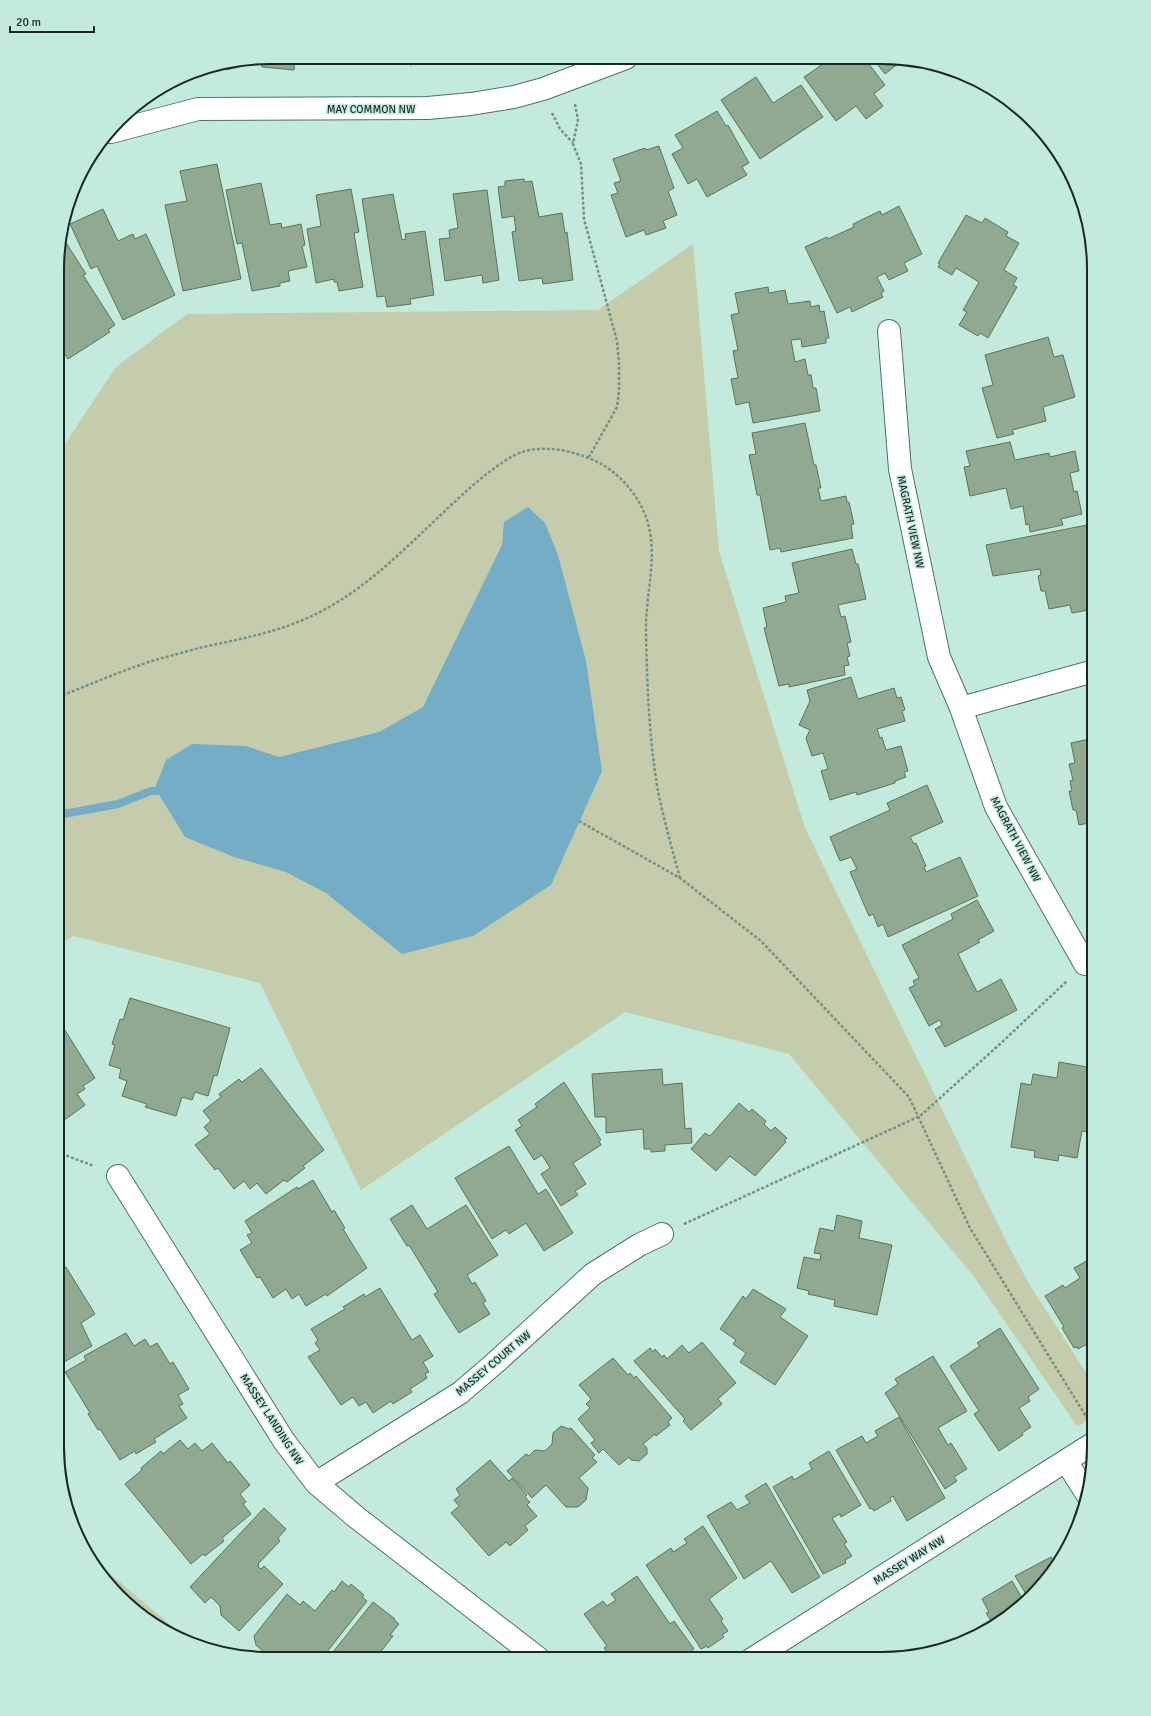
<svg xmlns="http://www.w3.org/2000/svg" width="1151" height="1716" font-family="Signika,sans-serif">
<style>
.green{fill:#c4ccac}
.water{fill:#73adc6}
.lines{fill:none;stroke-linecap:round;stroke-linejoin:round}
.stream{stroke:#73adc6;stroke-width:8}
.building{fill:#90a990;stroke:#5c745d}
.minor-casing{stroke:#4e7267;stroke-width:24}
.path{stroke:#749187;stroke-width:2.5;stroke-dasharray:3 2;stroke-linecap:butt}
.minor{stroke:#fff;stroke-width:22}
.labels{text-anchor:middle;stroke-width:3;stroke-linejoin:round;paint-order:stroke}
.street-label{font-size:11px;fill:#192924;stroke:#c2ebdd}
.rim{fill:none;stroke:#192924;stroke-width:2}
</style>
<rect width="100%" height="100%" fill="#c2ebdd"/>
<path class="green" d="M693,244L719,551L805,828L1009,1247L1031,1287L1094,1385V1417L1077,1426L975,1278L789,1054L625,1012L361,1190L260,983L74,936L58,945L59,453L116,367L187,314L598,310Z
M72,1521L108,1572L194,1645L188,1643L140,1615L101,1576L73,1529Z"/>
<path class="water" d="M528,507L545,523L558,555L586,661L602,771L551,885L473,936L402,954L326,893L286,872L234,857L185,837L155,788L166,760L192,744L246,746L279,757L379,732L423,707L502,545L504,522Z"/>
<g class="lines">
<path class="stream" d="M58,815L118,804L151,791H156"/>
</g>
<path class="building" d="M269,57H295L294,70L262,67L260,58Z
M358,57H397V58L359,64Z
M409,57L443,58H444L410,65Z
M819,59H865L885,85L874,94L883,106L866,119L856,106L836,121L804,77L823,64Z
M873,59H904L885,74Z
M250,60L251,63L243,64L244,66L226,70L225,68H221L220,65Z
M756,77L773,103L801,85L823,117L760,159L721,100Z
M717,111L726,126L728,125L749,163L742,167L747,175L707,197L697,179L688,184L672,154L683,148L675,135Z
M659,146L674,188L668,191L677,215L663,221L666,228L646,235L644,230L626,237L611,195L618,193L614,183L621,181L613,159L645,148L646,150Z
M217,164L241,279L183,291L165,205L187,201L180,171Z
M524,179V182L532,181L539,217L562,213L565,233L567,232L573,280L543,284L542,278L519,281L512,232L516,231L514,216L502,218L498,187L505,186V181Z
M261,183L270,225L281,223L282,228L301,224L305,245L302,246L307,267L288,271L290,281L280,283V286L252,291L242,243L237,244L226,190Z
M351,189L359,232L354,233L363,287L339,291L337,282H334V279L316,283L307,229L321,226L316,195Z
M487,190L499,280L483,283L482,275L445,281L439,239L450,238L449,230L458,228L453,194Z
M393,194L402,240L406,239L405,234L425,231L434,295L410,299L411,304L387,307L385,296L377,297L362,199Z
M899,206L922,254L904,263L908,271L889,280L885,273L877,277L884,291L881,293L883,297L852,312L850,307L837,313L805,247L827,237L828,239L854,227L853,224L880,211L882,215Z
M103,209L118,241L133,234L135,239L146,234L175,295L123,320L97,266L91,269L70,224Z
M966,215L982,223L985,218L1008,232L1006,236L1019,243L1004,270L1017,278L1013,285L1017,287L988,338L980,333L978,336L959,325L967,312L963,310L979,282L956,268L952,275L938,267L940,264L938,263Z
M61,235L86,274L83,275L115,325L108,330L110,332L68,359L59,345V241Z
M768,287L769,293L785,290L788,304L810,301L811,307L819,305L820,312L824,311L829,338H826V343L802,347L801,339L791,340L795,362L805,359L808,375H811L813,388H816L820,411L753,423L749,402L736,405L731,379L738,378L733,351L738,350L731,315L739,313L735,293Z
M1048,337L1054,357L1063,355L1075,397L1043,407L1046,421L1012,430L1014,434L997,438L982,388L993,385L985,355Z
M805,423L814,465H816L821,488H818L821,501L846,496L847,502H849L854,524L851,525L853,538L781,552L780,548L770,550L760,495H757L749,455L756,454L752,433Z
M1010,442L1015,460L1049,453L1050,457L1075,451L1079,471L1070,473L1074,492L1077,491L1082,514L1061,519L1063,525L1030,532L1029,524L1026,525L1023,506L1011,509L1006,488L970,496L964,467L970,466L966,451Z
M1092,524L1094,533V609L1072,613L1070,605L1049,609L1045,591H1041L1038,576L1041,575L1040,569L993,576L986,545Z
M852,549L856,564H858L866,599L838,605L841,617L845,616L851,642L847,643L850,656L847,657L849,665L844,666L845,675L789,687V684L779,686L764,628L767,627L763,608L786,602L785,596L799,593L792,563Z
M851,677L858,699L894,688L897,698L901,697L905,710L902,711L905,721L877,729L880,738L882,737L886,750L901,746L908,771L904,772L906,777L895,781V783L857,795L856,792L830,800L821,771L828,769L823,753L812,756L806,738L810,730L799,725L810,701L807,690Z
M1094,738V822L1079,825L1076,810H1073L1069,791H1072L1070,781L1073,780L1069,764L1075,763L1071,743Z
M927,785L943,822L910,837L914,844L916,843L926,866L924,867L926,872L960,857L978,896L888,937L883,924L878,927L873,914L869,916L850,872L857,869L851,857L840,861L830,837L890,810L887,803Z
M977,900L994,931L978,940L980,942L958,954L977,992L1001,979L1017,1010L945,1047L935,1029L942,1025L940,1020L929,1026L909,988L915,985L913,981L919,978L902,945L953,919L951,914Z
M130,998L230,1028L217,1076L214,1075L208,1096L195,1092L192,1100L182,1097L176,1116L145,1107L147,1104L122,1096L127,1081L119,1078L121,1069L109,1065L115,1045L112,1044L120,1019L123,1020Z
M61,1024L95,1078L83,1086L85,1089L77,1094L85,1105L59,1124L58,1027Z
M1059,1062L1093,1068L1094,1133L1082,1131L1077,1158L1059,1155L1058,1161L1034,1157L1035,1151L1011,1147L1021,1083L1031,1085L1033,1074L1057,1078Z
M261,1068L324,1150L303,1166L305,1168L287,1182L284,1180L266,1194L257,1183L250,1189L244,1181L234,1189L218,1168L215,1170L195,1145L210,1134L204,1127L211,1121L203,1111L221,1097L219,1094L239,1079L242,1082Z
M662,1069L663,1085L682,1083L685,1129L691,1128L692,1143L665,1145V1151L651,1152V1149H644L643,1129L606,1133V1117H595L592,1074Z
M564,1082L601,1140L599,1141L601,1145L573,1163L586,1184L575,1191L578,1195L561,1206L541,1174L550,1168L542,1155L534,1160L515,1130L522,1126L518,1120L537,1107L535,1104Z
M739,1103L749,1112L752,1109L766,1121L764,1124L771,1131L775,1127L787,1138L784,1140L786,1142L755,1176L730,1156L716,1171L691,1149L705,1133L710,1136Z
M509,1146L538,1194L546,1189L573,1233L544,1251L526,1223L509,1234L506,1230L492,1239L455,1178Z
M313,1180L332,1212L334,1210L345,1228L343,1229L367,1268L327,1296L326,1294L306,1306L299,1294L292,1299L286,1289L273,1298L260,1277L257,1278L240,1250L252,1243L247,1235L252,1233L245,1221L297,1187L298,1189Z
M412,1205L427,1229L466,1205L498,1255L467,1275L472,1284L475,1282L486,1301L483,1303L490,1314L459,1333L434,1294L438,1292L409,1245L407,1246L390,1219Z
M837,1215L862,1221L859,1238L892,1245L877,1315L834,1306L835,1300L808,1294L809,1291L797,1288L804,1257L820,1260L821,1254L814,1253L820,1228L834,1231Z
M1090,1259L1094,1265V1344L1092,1345L1091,1342L1078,1349L1077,1347L1074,1348L1062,1328L1064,1327L1045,1296L1063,1285L1065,1288L1080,1278L1074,1268Z
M66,1267L95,1314L81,1323L92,1346L57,1366V1272Z
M380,1288L412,1340L420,1335L433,1356L423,1362L429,1372L425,1374L427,1378L410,1389L412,1392L393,1404L391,1401L373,1413L366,1402L359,1406L353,1397L341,1405L308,1357L320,1350L315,1343L318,1340L311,1329L345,1309L343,1307L364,1294L365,1297Z
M753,1289L786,1309L780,1317L808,1336L775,1385L740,1362L746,1353L733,1344L736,1340L720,1329L743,1296L746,1299Z
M1000,1328L1039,1389L1028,1397L1030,1401L1019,1408L1031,1427L1022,1433L1023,1435L999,1451L974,1414L979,1411L950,1366L980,1346L977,1343Z
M126,1333L134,1346L145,1339L150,1347L157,1343L170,1364L173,1362L189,1389L178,1395L183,1404L179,1406L187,1418L154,1439L156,1442L136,1454L135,1451L120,1460L100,1429L98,1430L88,1414L90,1413L65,1372L86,1360L84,1356Z
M702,1342L736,1383L718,1399L722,1404L691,1430L683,1421L685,1419L634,1361L650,1348L653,1352L655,1349L662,1357L664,1355L667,1359L682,1345L689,1353Z
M933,1356L967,1411L938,1428L948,1445L951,1443L967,1469L954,1477L957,1481L945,1489L885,1393L898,1384L895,1379Z
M613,1358L628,1375L630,1373L634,1378L636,1376L672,1418L668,1422L670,1425L656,1436L655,1434L643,1444L647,1448V1454L639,1461L631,1460L629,1457L619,1465L603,1449L599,1453L591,1443L595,1440L578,1419L590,1408L586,1404L591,1399L579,1385Z
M899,1417L945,1498L907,1521L893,1496L890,1498L891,1501L874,1511L872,1508L870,1509L836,1450L862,1436L866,1443L878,1436L875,1431Z
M561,1426L569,1429L571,1428L595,1455L592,1458L597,1462L579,1478L588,1488L586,1500L578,1507H566L546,1485L532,1498L507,1471L526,1454L529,1456L535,1450L545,1451L552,1444L553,1433Z
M180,1440L188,1449L195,1443L202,1451L212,1443L228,1463L230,1461L250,1485L240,1494L246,1502L243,1504L251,1514L222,1538L224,1541L205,1556L203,1554L191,1564L125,1484L142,1470L141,1468L161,1451L163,1454Z
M829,1451L861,1505L841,1517L840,1514L832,1518L847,1542L844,1544L852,1556L845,1560L846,1563L823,1574L773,1487L792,1476L794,1480L812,1469L809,1463Z
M490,1460L509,1481L512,1478L527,1495L525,1497L530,1502L527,1505L537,1516L525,1526L528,1530L510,1546L506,1542L489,1556L451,1513L459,1506L454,1500L460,1495L456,1489Z
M766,1483L820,1577L792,1593L771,1561L744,1579L707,1516L731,1502L737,1510L750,1503L745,1496Z
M264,1508L286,1529L278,1538L280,1541L258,1564L259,1565L258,1567L261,1569L264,1566L283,1584L239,1631L221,1615L220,1606L211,1597L205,1603L190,1587Z
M703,1526L737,1578L709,1599L723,1619L721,1621L728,1631L722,1635L724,1637L708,1648L707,1646L701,1649L646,1565L671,1548L673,1552L687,1543L684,1539Z
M1051,1557L1057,1567L1029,1599L1015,1576Z
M637,1576L670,1624L674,1621L694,1649L682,1658H647L643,1652L640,1654L642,1658H617L615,1656L611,1658L604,1648L607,1646L584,1614L603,1601L607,1606L616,1600L611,1594Z
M342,1581L349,1587L351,1584L364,1595L362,1597L367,1601L323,1657H281L275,1652L265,1653L256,1645L254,1636L287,1594L300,1605L303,1601L315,1611L332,1590L334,1592Z
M1012,1581L1025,1603L993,1624L986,1613L989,1612L982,1599Z
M373,1602L395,1619L394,1620L399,1624L390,1635L393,1636L379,1654L383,1658L329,1657Z"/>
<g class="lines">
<g class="minor-casing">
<path id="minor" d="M111,132L198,109L428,108L471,104L514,97L543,89L626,58
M889,331L900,469L939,657L961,708L996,807L1085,964
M961,708L1094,671
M118,1176L284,1441L316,1483L356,1517L538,1658
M1066,1461L1087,1494
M316,1483L460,1393L495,1363L593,1274L639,1245L662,1234
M752,1659L1094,1443"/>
</g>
<path class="path" d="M575,104L578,120L573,144L581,164L584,219L617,341L619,363V392L617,407L589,457
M552,113L560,129L573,143
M58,697C92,684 127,668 162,658C179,654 196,648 213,645C245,638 275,632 305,619C361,595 402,551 446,510C464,493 499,460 522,452C548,444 580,452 603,465C627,480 645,504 650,532C656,565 645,600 646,633C647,685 649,739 658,791C664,820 672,849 680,878
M579,821L680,878L761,941L909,1097L970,1228L1087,1418
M57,1152L94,1166
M684,1224L920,1116L1000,1044L1067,981"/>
<use href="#minor" class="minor"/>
</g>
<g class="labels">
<g class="street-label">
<text x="371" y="113">MAY COMMON NW</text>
<text transform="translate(911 522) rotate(78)" y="4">MAGRATH VIEW NW</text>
<text transform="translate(1016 839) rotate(62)" y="4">MAGRATH VIEW NW</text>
<text transform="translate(493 1363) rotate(-40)" y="4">MASSEY COURT NW</text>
<text transform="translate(272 1419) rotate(57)" y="4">MASSEY LANDING NW</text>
<text transform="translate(909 1560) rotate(-32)" y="4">MASSEY WAY NW</text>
</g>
</g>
<path d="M0 0H1151V1716H0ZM269 64H882A205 205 0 0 1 1087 269V1447A205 205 0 0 1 882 1652H269A205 205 0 0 1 64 1447V269A205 205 0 0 1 269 64Z" fill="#c2ebdd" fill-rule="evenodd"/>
<path class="rim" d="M269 64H882A205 205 0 0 1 1087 269V1447A205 205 0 0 1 882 1652H269A205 205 0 0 1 64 1447V269A205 205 0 0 1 269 64Z"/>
<path d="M10 26v6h84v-6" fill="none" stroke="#192924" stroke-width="2"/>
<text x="16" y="26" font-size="12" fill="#192924" stroke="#c2ebdd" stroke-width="3" paint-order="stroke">20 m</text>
</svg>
